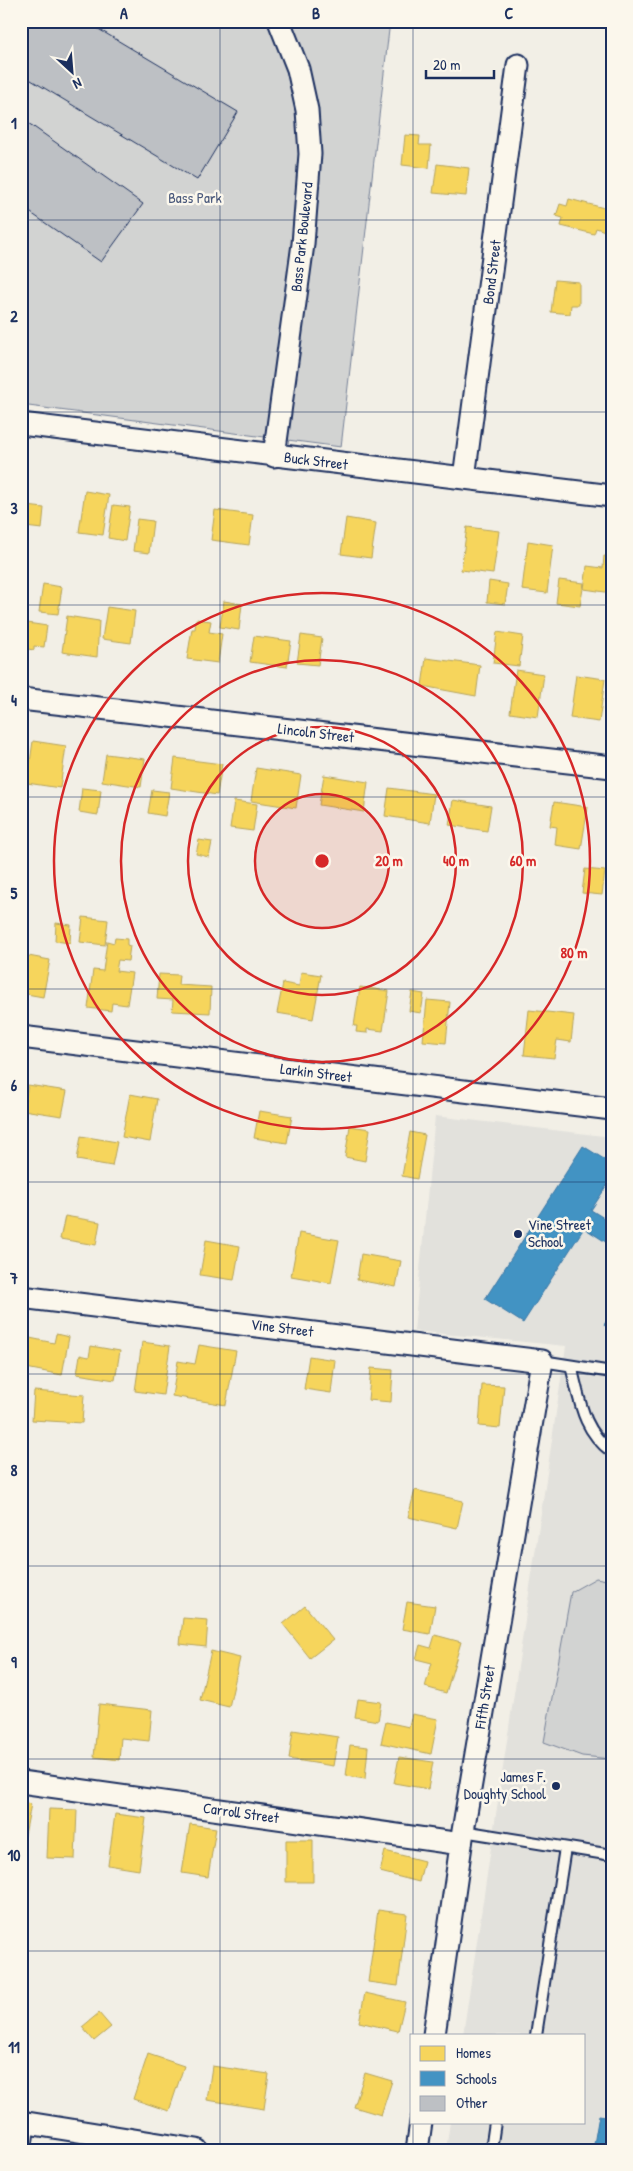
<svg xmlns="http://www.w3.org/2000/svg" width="633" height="2171" font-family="'Patrick Hand',sans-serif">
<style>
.built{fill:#e2e1dc}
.green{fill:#d2d3d2;stroke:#768198}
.homes{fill:#f6d55c;stroke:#b4a35d}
.schools{fill:#4393c3;stroke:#3775a5}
.building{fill:#bdc0c4;stroke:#1b2f5e}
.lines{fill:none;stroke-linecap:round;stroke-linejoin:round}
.service-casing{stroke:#1b2f5e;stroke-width:14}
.minor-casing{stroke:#1b2f5e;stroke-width:25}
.service{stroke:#fbf7ec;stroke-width:10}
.minor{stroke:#fbf7ec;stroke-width:21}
.grid{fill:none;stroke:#1b2f5e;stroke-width:1;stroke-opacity:0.55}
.ring{fill:none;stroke:#d62828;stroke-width:2.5}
.poi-dot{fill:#1b2f5e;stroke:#fbf7ec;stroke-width:2}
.labels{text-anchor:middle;stroke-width:5;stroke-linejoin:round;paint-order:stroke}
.park-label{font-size:15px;fill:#49587b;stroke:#fbf7ec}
.street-label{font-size:15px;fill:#1b2f5e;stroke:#fbf7ec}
.poi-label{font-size:15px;fill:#1b2f5e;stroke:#fbf7ec;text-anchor:start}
.centre{fill:#d62828;stroke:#fbf7ec;stroke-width:2.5}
.ring-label{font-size:15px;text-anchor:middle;font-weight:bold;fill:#d62828;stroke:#fbf7ec;stroke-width:5;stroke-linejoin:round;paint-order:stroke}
.neatline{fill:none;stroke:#1b2f5e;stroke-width:2}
.grid-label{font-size:16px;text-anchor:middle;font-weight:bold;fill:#1b2f5e}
</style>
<rect width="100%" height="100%" fill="#f2efe6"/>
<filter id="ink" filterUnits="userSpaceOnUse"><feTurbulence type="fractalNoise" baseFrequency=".02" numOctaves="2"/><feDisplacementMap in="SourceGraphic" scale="10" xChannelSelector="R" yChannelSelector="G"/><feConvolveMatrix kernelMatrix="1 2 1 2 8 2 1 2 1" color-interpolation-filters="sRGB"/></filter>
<g filter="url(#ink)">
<path class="built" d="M435,1116L612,1137V2150H446L450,2122H584V2035H463L566,1346L414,1331Z"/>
<path class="green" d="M21,21H390L341,447L21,405Z
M596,1578L612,1581V1759L582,1756L544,1742L571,1592Z"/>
<path class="homes" d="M405,135L420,136L419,145H431L429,168L402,165Z
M437,164L469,168L466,196L433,193Z
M569,199L612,210L608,232L596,228L594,234L561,226L563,218L556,216L560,204L567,206Z
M555,280L579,282V305H571L570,314L551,312Z
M85,491L109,495L103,535L79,532Z
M113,505L130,507L125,541L108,538Z
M27,506L44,508L42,529L25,527Z
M215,510L253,515L249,545L211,540Z
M346,518L376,523L371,558L341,554Z
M137,519L153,521L149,553L133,551Z
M467,527L499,531L493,574L461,570Z
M528,541L553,545L547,593L522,590Z
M604,556L612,557V593L584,589L587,566L603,568Z
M559,580L584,583L580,606L556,603Z
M489,581L508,584L505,604L487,602Z
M43,584L62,587L58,614L39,612Z
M224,601L242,604L239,630L220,627Z
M107,607L135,611L131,643L102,639Z
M67,616L99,621L97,657L62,652Z
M196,619L211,621L209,632L222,634L218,663L187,659L192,629H195Z
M21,622L47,626L44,647L34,646V650L21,648Z
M497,632L523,636L519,666L493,663Z
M301,635L322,638L318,665L297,663Z
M254,636L291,641L287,667L250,662Z
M426,658L480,665L476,696L422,686Z
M516,670L544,674L538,717L510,713Z
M576,675L605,679L599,722L570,718Z
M33,741L66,746L60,788L27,783Z
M106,754L145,759L141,787L102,781Z
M175,758L222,764L217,795L171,788Z
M256,768L301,775L296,808L251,801Z
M324,775L368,782L364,812L319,805Z
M21,777L26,778L23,800H21Z
M82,788L101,790L98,815L79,812Z
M389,788L434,794L430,823L385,816Z
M152,790L169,792L165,816L148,813Z
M453,800L491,806L487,831L449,825Z
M234,801L257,804L253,831L230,828Z
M554,802L588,807L581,849L555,845L557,827L550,826Z
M199,840L212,842L209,857L196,854Z
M585,869L605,871L602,895L582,893Z
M83,917L108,920L105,945L80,942Z
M56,923L71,925L70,943L55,941Z
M115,938L127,939V945L130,946L128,961L118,960L116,971L132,973L127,1005L112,1003L111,1011L88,1008L93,970L103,971L107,941L114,943Z
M23,955L50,960L43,997L21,993Z
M301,972L321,975L313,1019L277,1013L283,983L299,986Z
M159,974L179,975L178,985L211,987L210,1013L172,1011L173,1000L157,999Z
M360,987L389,991L383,1031L367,1029V1033L356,1032L357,1026H354Z
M412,992L424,994L421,1013L409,1011Z
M427,1000L450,1002L446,1043L423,1041Z
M529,1010L574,1015L571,1042L557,1040L554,1058L524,1055Z
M28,1085L67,1091L62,1116L23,1110Z
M130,1094L157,1099L150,1142L122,1137Z
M259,1111L292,1116L287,1143L254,1138Z
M350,1126L370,1129L365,1161L345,1157Z
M410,1132L425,1135L417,1179L402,1176Z
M81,1136L117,1142L112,1166L77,1160Z
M65,1216L100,1222L96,1245L60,1239Z
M299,1233L339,1240L331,1283L291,1276Z
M206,1240L240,1246L234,1280L200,1275Z
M361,1254L401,1261L396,1287L357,1280Z
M56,1334L69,1337L62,1375L21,1367L25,1337L54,1343Z
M142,1342L170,1346L163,1395L135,1391Z
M199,1345L236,1351L226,1405L172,1396L178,1361L195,1364Z
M91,1346L120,1351L115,1380L77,1374L80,1355L89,1357Z
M309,1356L335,1360L331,1393L304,1389Z
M371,1368L393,1370L391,1402L368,1400Z
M482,1385L504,1386L500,1428L479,1426Z
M34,1391L84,1395L82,1423L32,1420Z
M415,1490L463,1501L457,1528L408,1517Z
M407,1602L435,1606L430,1634L402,1629Z
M305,1606L333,1640L310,1658L283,1624Z
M183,1618L208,1620L206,1647L180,1644Z
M435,1635L461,1642L446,1693L425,1687L432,1663L416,1659L420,1645L431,1648Z
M211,1651L240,1658L229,1707L200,1700Z
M358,1699L381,1702L378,1721L355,1717Z
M99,1704L152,1710L149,1741L121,1738L119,1760L94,1757Z
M412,1714L438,1719L431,1754L381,1743L386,1722L409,1727Z
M293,1730L338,1737L333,1766L289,1759Z
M350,1745L368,1747L365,1779L346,1776Z
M399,1757L433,1762L428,1789L394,1783Z
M21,1802L31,1804L24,1840L21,1839Z
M49,1809L77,1810L75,1859L47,1858Z
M115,1814L146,1818L139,1870L108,1865Z
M190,1824L216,1828L208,1877L182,1873Z
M286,1840H313V1882H286Z
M385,1851L424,1861L419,1882L380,1872Z
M378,1910L407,1914L398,1986L368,1982Z
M365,1993L405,2002L398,2031L359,2022Z
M99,2013L111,2027L94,2041L82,2027Z
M148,2054L184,2066L169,2111L133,2099Z
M212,2066L269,2074L264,2109L207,2100Z
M365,2073L392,2081L381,2115L354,2107Z"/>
<path class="schools" d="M583,1146L612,1164V1178L591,1210L612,1223V1246L584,1228L523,1323L485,1299Z
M612,1312V1330L604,1325Z
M599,2115L612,2117V2150H593Z"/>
<path class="building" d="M21,21H85L238,112L197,180L21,74Z
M21,118L143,204L101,262L21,206Z"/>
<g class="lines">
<g class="service-casing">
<path id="service" d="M542,1361L612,1372
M571,1366C580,1400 582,1430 612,1452
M463,1831L612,1855
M536,2035L565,1848
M491,2150L495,2122"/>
</g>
<g class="minor-casing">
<path id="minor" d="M21,424L612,496
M274,456L303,244L310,154L307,110L298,69L279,21
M464,478L518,65
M21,699L612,767
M21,1037L612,1109
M21,1297L542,1361L463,1831L434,2035
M21,1782L461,1844
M21,2122L197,2150
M21,2146L24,2122
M417,2150L421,2122"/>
</g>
<use href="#service" class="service"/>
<use href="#minor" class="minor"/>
</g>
</g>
<path class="grid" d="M220,21V2150M413,21V2035M21,220H612M21,412H612M21,605H612M21,797H612M21,989H612M21,1182H612M21,1374H612M21,1566H612M21,1759H612M21,1951H612M413,2122V2150"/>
<circle cx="322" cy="861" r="67" fill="#d62828" fill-opacity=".12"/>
<g class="ring">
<circle cx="322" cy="861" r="67"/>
<circle cx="322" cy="861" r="134"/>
<circle cx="322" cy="861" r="201"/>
<circle cx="322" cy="861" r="268"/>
</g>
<g class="poi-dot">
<circle cx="518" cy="1234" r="5"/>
<circle cx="556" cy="1786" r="5"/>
</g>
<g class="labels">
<g class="park-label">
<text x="195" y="203">Bass Park</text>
</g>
<g class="street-label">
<text transform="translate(302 237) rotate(-84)" y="5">Bass Park Boulevard</text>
<text transform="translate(492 272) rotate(-83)" y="5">Bond Street</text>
<text transform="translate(316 461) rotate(7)" y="5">Buck Street</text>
<text transform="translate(316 733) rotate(7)" y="5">Lincoln Street</text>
<text transform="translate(316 1073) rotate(7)" y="5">Larkin Street</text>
<text transform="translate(282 1328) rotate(7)" y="5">Vine Street</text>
<text transform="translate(485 1697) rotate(-81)" y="5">Fifth Street</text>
<text transform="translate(241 1813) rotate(8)" y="5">Carroll Street</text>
</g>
<g class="poi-label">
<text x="528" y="1230">Vine Street<tspan x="528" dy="17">School</tspan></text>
<text x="546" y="1782" text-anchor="end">James F.<tspan x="546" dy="17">Doughty School</tspan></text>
</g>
</g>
<circle cx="322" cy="861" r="8" class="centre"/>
<g class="ring-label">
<text x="389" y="866">20 m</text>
<text x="456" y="866">40 m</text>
<text x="523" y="866">60 m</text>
<text x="574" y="958">80 m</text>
</g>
<rect width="633" height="2171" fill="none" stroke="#fbf7ec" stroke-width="55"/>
<rect x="410" y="2034" width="175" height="90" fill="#fbf7ec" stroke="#a1a7b3"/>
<rect x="420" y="2046" width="25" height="15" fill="#f6d55c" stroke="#a1a7b3"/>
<text x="456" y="2058" font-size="15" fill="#1b2f5e">Homes</text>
<rect x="420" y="2071" width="25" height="15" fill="#4393c3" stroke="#a1a7b3"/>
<text x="456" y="2084" font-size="15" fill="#1b2f5e">Schools</text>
<rect x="420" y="2096" width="25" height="15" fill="#bdc0c4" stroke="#a1a7b3"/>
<text x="456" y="2108" font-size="15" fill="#1b2f5e">Other</text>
<g transform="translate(72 72) rotate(154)" stroke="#fbf7ec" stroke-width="4" paint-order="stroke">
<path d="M0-4L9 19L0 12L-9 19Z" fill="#1b2f5e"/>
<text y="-8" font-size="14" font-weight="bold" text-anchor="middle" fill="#1b2f5e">N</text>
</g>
<path d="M426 70v8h68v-8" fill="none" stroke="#1b2f5e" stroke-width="2.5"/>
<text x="433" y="70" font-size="15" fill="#1b2f5e" stroke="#fbf7ec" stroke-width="4" paint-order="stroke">20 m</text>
<rect x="28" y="28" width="578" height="2116" class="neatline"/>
<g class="grid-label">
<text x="124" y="19">A</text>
<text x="316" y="19">B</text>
<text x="509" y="19">C</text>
<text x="14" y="129">1</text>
<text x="14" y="322">2</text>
<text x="14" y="514">3</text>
<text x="14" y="706">4</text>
<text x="14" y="899">5</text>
<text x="14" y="1091">6</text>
<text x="14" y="1284">7</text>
<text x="14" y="1476">8</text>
<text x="14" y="1668">9</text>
<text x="14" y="1861">10</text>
<text x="14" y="2053">11</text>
</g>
</svg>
